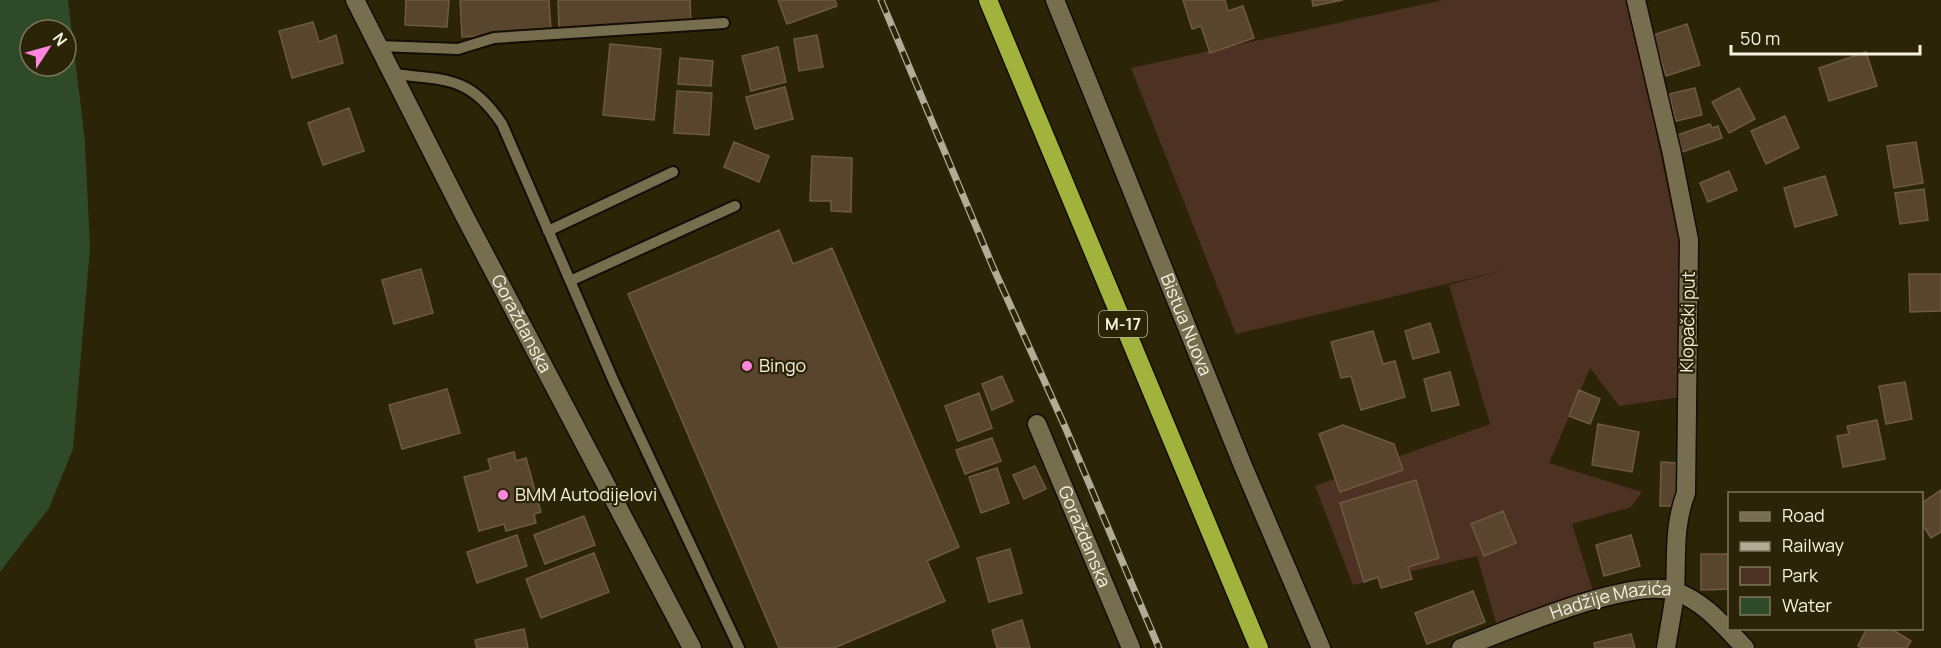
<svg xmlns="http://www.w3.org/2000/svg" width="1941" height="648" font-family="Manrope,sans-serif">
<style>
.green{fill:#4d3122}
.water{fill:#2e4a28;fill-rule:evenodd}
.building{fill:#59452d;stroke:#6e5941;stroke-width:1.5}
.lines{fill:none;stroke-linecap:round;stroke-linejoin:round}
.lane-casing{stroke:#140d00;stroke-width:14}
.street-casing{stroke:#140d00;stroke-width:21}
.secondary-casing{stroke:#140d00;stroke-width:21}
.highway-casing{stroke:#140d00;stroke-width:21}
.lane{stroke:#776e50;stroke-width:10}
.street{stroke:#776e50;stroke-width:18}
.secondary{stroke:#776e50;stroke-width:18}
.highway{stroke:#a1b33c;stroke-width:18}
.rail-casing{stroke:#b2ac97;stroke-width:7}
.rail{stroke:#2c2407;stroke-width:4.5;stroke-dasharray:14;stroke-linecap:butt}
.poi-dot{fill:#ff85df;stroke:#2c2407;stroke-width:2}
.labels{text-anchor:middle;stroke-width:4.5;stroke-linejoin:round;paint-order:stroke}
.shield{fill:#2c2407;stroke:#b9b49f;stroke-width:1.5}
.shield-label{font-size:16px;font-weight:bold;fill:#f6f1e0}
.street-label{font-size:18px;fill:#f6f1e0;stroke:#2c2407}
.poi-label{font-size:18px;fill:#f6f1e0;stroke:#2c2407;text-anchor:start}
</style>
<rect width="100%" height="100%" fill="#2c2407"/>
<path class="green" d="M1443,0H1629L1676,229L1693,225L1688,396L1619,406L1590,368L1549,463L1642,492L1631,507L1572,524L1593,591L1498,630L1477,556L1353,585L1315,486L1490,424L1449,285L1505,270L1236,334L1131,68Z"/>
<path class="water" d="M0,0H68L85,142L90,248L73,449L49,508L0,572ZM30,30H66V66H30Z"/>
<path class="building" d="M406,0H449L447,27L405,25Z
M460,0H549L551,31L462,37Z
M558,0H690L691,24L559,28Z
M778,0H835L837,6L787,24Z
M1183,0H1225L1228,11L1243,6L1254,38L1210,53L1201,26L1192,29Z
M1312,0H1343L1313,6Z
M313,22L319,42L336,35L343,63L292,78L279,31Z
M1687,24L1700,65L1666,76L1653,35Z
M817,35L823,67L799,71L794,39Z
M610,44L661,49L654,120L603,115Z
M778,47L786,82L751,91L742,56Z
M1866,52L1877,86L1829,101L1819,68Z
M680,58L713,61L711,86L678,84Z
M785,87L793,119L755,129L746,97Z
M1695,88L1702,115L1676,121L1669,94Z
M1739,88L1755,119L1729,133L1712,102Z
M677,91L712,93L709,135L674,133Z
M349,108L364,151L323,165L308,123Z
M1785,116L1799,148L1766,164L1751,131Z
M1710,124L1712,128L1718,126L1722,138L1682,152L1677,135Z
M734,142L769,156L759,182L724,167Z
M1916,142L1923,183L1894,188L1887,146Z
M812,156L852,158L851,212L831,211V201H810Z
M1729,171L1737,190L1708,202L1700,183Z
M1825,176L1837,215L1795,227L1784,188Z
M1924,189L1928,220L1900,224L1895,193Z
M779,230L793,264L832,248L959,547L927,561L945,601L834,648H779L628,294Z
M421,269L433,313L394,324L382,280Z
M1909,274H1941V311L1910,312Z
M1430,323L1439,352L1413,359L1405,331Z
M1373,331L1383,364L1395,361L1405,397L1361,410L1351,376L1341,378L1331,342Z
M1450,372L1459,405L1432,411L1424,379Z
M1002,376L1013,401L992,410L982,384Z
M1905,382L1912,419L1886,424L1879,386Z
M447,389L460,433L402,449L389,405Z
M1579,390L1600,399L1590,424L1569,416Z
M979,393L992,428L958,441L945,406Z
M1877,420L1885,459L1843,467L1837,436L1849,434L1847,426Z
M1598,424L1639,432L1632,472L1592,465Z
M1343,425L1394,444L1403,470L1340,492L1319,434Z
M992,438L1001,461L965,474L956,450Z
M514,452L516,461L526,458L541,512L534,514L536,523L506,531L504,524L479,531L464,477L491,470L488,459Z
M1661,462L1680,463L1679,506H1660Z
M1035,466L1046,489L1024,499L1013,475Z
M997,468L1009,503L981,513L969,477Z
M1416,480L1439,558L1408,567L1412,579L1381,588L1378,577L1364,582L1340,503Z
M1941,490V532L1931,538L1922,524V503Z
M1503,511L1516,543L1484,556L1471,524Z
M584,516L595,545L545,564L534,535Z
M517,535L527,566L477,583L467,552Z
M1631,535L1640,566L1604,576L1596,545Z
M1010,549L1022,593L989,602L977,558Z
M594,553L609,592L541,618L526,579Z
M1701,554H1730V589L1701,590Z
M1473,591L1485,622L1427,644L1415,613Z
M1022,620L1030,648H997L992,630Z
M1867,628H1890L1911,641L1907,648H1862L1858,646Z
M524,629L528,648H477L475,640Z
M1631,634L1635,648H1595L1594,643Z"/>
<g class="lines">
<g class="lane-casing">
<path id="lane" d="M379,46L458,49L494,38L724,23
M393,74C446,80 470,76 502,124L614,382L739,648
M548,231L673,172
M570,281L735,206"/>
</g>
<g class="street-casing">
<g id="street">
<path id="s1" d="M355,0L464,215L692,648"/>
<path d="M1636,0L1672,154L1689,240L1686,493C1673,527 1677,557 1675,592C1673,610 1669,629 1666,648"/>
<path id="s2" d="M1037,424L1131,648"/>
<path id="s3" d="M1461,648C1507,631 1629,577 1674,591C1704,601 1724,626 1745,648"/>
</g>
</g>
<g class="secondary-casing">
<g id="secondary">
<path id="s4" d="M1055,0L1243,466L1321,648"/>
</g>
</g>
<g class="highway-casing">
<path id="highway" d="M988,0L1259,648"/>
</g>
<use href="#lane" class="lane"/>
<use href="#street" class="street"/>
<use href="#secondary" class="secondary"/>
<use href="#highway" class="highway"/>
<g class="rail-casing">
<path id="rail" d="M881,0L993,267L1066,429L1159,648"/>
</g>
<use href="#rail" class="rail"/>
</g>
<g class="poi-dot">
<circle cx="747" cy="366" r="6"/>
<circle cx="503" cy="495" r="6"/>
</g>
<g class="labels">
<rect class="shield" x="1099" y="311" width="48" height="26" rx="4.5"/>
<g class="shield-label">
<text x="1123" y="330">M-17</text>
</g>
<g class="street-label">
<text transform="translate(1688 322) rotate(-89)" y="6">Klopački put</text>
<text dy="6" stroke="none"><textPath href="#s4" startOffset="350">Bistua Nuova</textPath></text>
<text dy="6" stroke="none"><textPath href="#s1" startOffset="364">Goraždanska</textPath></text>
<text dy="6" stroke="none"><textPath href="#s2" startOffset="122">Goraždanska</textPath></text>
<text dy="6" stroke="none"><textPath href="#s3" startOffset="158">Hadžije Mazića</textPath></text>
</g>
<g class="poi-label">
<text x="759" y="372">Bingo</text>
<text x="515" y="501">BMM Autodijelovi</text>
</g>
</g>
<rect x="1728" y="492" width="195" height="138" fill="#2c2407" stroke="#7d765e" stroke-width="1.5"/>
<rect x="1740" y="512" width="30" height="9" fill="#776e50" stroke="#7d765e" stroke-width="1.5"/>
<text x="1782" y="522" font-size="18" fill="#f6f1e0">Road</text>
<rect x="1740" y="542" width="30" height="9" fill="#b2ac97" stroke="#7d765e" stroke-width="1.5"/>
<text x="1782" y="552" font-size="18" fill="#f6f1e0">Railway</text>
<rect x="1740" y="567" width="30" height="18" fill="#4d3122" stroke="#7d765e" stroke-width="1.5"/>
<text x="1782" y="582" font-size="18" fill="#f6f1e0">Park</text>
<rect x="1740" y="597" width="30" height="18" fill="#2e4a28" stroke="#7d765e" stroke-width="1.5"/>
<text x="1782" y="612" font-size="18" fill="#f6f1e0">Water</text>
<g transform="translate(48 48) rotate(54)"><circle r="28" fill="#2c2407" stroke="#7d765e" stroke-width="1.5"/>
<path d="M0-4.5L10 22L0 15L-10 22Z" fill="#ff85df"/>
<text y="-9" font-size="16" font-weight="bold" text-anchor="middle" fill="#f6f1e0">N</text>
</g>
<path d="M1731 45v9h189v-9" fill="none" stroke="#f6f1e0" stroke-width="3"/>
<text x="1740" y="45" font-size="18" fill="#f6f1e0" stroke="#2c2407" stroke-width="4.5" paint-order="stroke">50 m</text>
</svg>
